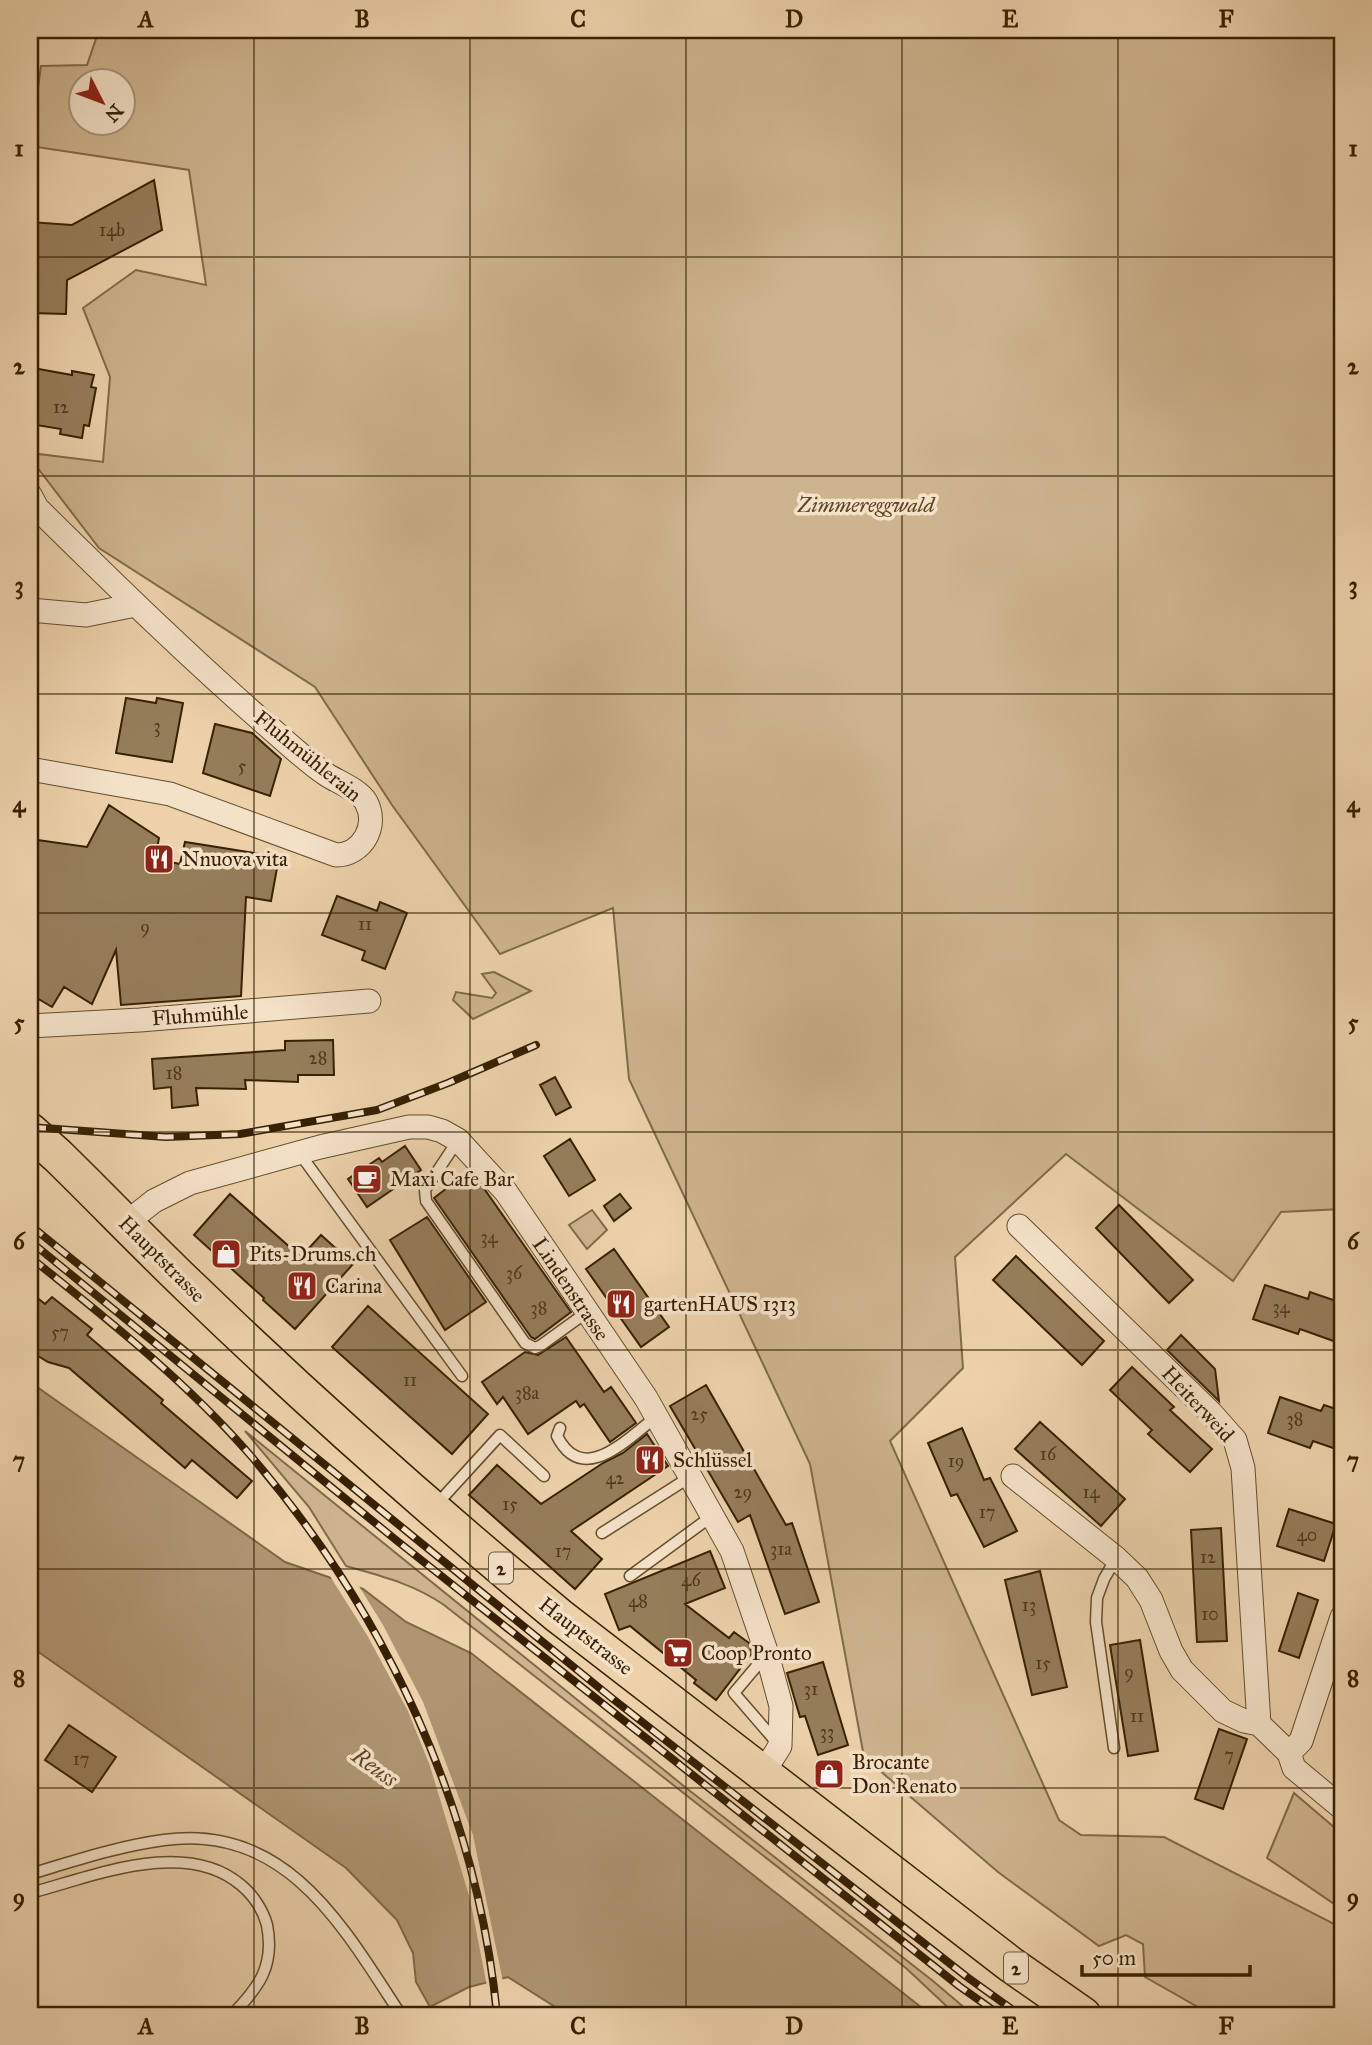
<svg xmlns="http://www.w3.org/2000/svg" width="1372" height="2045" font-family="'IM FELL Great Primer',serif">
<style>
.green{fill:#cdb38e;stroke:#826a48;stroke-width:2;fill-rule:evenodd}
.water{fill:#af9572;stroke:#7f6745;stroke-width:2}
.pier{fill:#ecd1ab}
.building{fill:#967d5a;stroke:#382102;stroke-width:2}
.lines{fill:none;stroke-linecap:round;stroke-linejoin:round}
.service-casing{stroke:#654d2c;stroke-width:13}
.minor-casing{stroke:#654d2c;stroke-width:25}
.primary-casing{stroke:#382102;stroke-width:38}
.service{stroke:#f3e1c8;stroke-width:10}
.minor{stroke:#f3e1c8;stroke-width:23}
.primary{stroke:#ecd1ab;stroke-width:35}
.rail-casing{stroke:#382102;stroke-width:8}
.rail{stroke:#f3e1c8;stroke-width:5;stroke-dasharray:16;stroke-linecap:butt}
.grid{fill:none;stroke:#382102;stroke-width:2;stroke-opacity:0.55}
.labels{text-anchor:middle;stroke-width:7;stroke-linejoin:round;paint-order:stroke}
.number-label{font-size:18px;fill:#503818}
.shield{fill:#f3e1c8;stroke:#705b3d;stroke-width:2}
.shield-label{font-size:19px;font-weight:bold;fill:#382102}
.park-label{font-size:21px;font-style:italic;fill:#5d4625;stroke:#f3e1c8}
.street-label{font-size:21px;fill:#382102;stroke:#f3e1c8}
.poi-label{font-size:21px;fill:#382102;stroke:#f3e1c8;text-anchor:start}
.water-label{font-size:23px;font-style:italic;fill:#5c4424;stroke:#f3e1c8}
.neatline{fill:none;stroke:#382102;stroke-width:2.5}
.grid-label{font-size:23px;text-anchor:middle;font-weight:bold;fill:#382102}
</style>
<rect width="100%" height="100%" fill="#ecd1ab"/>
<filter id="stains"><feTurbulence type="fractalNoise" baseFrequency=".00286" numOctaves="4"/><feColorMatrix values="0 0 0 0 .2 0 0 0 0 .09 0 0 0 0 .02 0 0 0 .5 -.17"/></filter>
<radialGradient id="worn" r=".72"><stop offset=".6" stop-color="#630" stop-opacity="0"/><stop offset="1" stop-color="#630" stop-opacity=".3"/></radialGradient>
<path class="green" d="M99,30H1342V1209L1281,1212L1233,1281L1066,1154L955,1257L963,1368L890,1441L1059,1820L1081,1835L1164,1837L1342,1928V2015H1212L1145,1977L1143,1944L1126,1935L1099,1946L998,1872L864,1757L810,1464L629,1079L613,908L500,954L392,805L315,687L99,548L30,458V453L103,462L110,377L83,308L136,270L206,285L189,170L30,146L41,66L87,65ZM80,80H122V122H80Z
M494,972L531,991L473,1019L453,1000L456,992L492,998L496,993L482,974Z
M592,1210L607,1230L587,1249L569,1225Z
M245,1431L685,1787L933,1981L973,2015H956L907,1969L872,1941L444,1605C414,1584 381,1576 346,1566L309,1507Z
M1294,1793L1342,1834V1905L1340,1908L1267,1858Z"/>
<path class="water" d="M30,1382L285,1562L363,1589L406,1622L471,1653L931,2015H568L508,1977L469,1987L430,2007L416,1982L413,1953L397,1920L346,1868L30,1646Z"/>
<path class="pier" d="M328,1573L357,1583L383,1625L423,1702L473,1835L503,1982L487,1986L470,1899L430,1766L408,1711L367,1635Z"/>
<path class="building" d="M154,180L162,230L67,280L66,314L30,313V222L72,225Z
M33,368L72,375V371L94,375L91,387L96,388L91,415L89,426L84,425L82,438L60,434L61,429L30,424V385Z
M126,698L156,703L157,698L183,703L172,762L116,753Z
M215,724L252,733L281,759L270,796L203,773Z
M109,805L159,838L155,859L180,864L185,842L279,857L271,901L246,897L241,996L121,1005L116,950L92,1004L64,987L52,1007L30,994V839L87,847Z
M337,896L377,911L380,902L407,913L385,969L362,960L365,951L322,935Z
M333,1040L334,1075H298V1082L245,1080L246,1089L196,1088L198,1105L172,1108L171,1087L154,1089L152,1059L285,1050V1041Z
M555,1077L571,1107L556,1115L540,1085Z
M570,1139L595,1180L569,1196L544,1156Z
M405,1146L421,1170L367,1207L348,1179L379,1158L382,1162Z
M468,1172L485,1190L571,1312L535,1339L531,1337L434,1198Z
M230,1194L301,1257L321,1235L353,1264L295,1329L263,1300L264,1298L194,1235Z
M620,1194L631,1208L614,1221L604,1206Z
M1119,1205L1193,1280L1169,1303L1096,1228Z
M427,1217L486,1302L445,1330L390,1240Z
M614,1249L669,1327L641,1347L586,1269Z
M1016,1256L1104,1341L1082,1365L993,1280Z
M1265,1285L1308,1299L1310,1292L1342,1303V1344L1300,1329L1298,1334L1253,1319Z
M30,1292L45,1304L52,1297L92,1329L87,1335L163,1400L161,1403L252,1481L237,1498L192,1460L185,1468L69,1368L48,1362L30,1351Z
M368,1306L488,1414L452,1454L332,1347Z
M1181,1335L1215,1369L1219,1401L1167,1350Z
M566,1337L604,1392L611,1387L636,1423L610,1442L584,1404L580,1407L576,1401L528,1434L503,1397L497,1404L482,1382L525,1352L538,1355Z
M1132,1367L1174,1407L1170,1410L1212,1449L1190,1472L1148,1434L1152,1430L1110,1390Z
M706,1385L786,1525L792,1523L819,1602L785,1614L750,1515L738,1522L670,1406Z
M1280,1397L1321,1411L1324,1405L1342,1411V1451L1313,1441L1310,1448L1268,1433Z
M1040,1422L1125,1499L1101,1526L1015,1449Z
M962,1428L984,1480L990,1478L1017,1531L984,1547L957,1494L951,1496L928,1443Z
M647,1434L668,1466L571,1531L602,1559L575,1589L469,1495L497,1465L541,1504L603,1463L623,1453Z
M1289,1509L1336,1524L1324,1561L1277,1546Z
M1221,1528L1227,1641L1197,1642L1191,1530Z
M710,1551L725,1588L685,1604L729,1638L734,1632L749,1643L752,1653L716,1700L694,1683L696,1680L630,1626L619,1630L605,1594Z
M1040,1571L1067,1687L1032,1695L1005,1580Z
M1298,1593L1318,1600L1299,1658L1279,1651Z
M1140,1640L1158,1751L1128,1756L1110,1645Z
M823,1662L848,1745L818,1755L805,1716L800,1717L787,1673Z
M69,1725L116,1757L92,1792L45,1760Z
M1219,1729L1247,1739L1223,1809L1195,1799Z"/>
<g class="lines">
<g class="service-casing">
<path id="service" d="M458,1140L425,1190L426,1201L525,1343L535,1348L540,1346L587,1312
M300,1154L462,1376
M560,1428L557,1436C583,1487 627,1439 656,1417
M437,1504L500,1435L544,1476
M602,1533L690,1477
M630,1576L712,1516
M766,1655L734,1693L778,1744
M1114,1748L1096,1622L1097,1598L1104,1579L1116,1558
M30,1874C74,1861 119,1846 164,1840C287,1823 344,1928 401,2015
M30,1893C92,1877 185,1837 241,1885C253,1895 263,1910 267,1925C275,1966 259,1987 232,2015"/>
</g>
<g class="minor-casing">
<path id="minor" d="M30,495L37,508C115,585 194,662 277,734C293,748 309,763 327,775C338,782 359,790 366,802C379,826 362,855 336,855L170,794L30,769
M30,610L86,615L135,605
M30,1026L140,1020L369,1001
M126,1223L154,1201L190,1183L320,1147L409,1127H428L442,1131L458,1140L506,1192L646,1398L732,1551L767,1654L781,1706L780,1746L763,1773
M1019,1226L1211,1413L1235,1440L1243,1468L1259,1724
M1013,1476L1116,1558L1137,1578L1151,1600L1171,1651L1182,1670L1223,1711L1244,1721L1259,1724L1289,1753L1294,1768L1342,1808
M1289,1753L1301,1741L1342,1617"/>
</g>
<g class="primary-casing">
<path id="primary" d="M30,1131L58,1156C102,1199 145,1244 190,1287C308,1401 432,1511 559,1616L1010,1964L1083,2015"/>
</g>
<use href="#service" class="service"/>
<use href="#minor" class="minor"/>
<use href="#primary" class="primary"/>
<g class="rail-casing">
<path id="rail" d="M30,1127L166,1137L240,1134L377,1110L448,1083L536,1045
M30,1225L613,1699L967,1977L1020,2015
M30,1241L396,1540L959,1986L1000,2015
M30,1257C107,1319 186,1381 251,1456C386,1613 477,1808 497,2015"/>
</g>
<use href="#rail" class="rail"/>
</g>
<path class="grid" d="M254,30V2015M470,30V2015M686,30V2015M902,30V2015M1118,30V2015M30,257H1342M30,476H1342M30,694H1342M30,913H1342M30,1132H1342M30,1350H1342M30,1569H1342M30,1788H1342"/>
<defs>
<g id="restaurant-square" transform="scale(1.575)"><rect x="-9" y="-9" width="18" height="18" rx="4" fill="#8f2418" stroke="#f3e1c8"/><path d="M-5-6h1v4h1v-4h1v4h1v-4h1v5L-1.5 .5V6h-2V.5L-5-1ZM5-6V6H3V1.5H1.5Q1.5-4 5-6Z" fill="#fff"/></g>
<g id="cafe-square" transform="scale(1.575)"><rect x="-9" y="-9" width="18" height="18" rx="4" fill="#8f2418" stroke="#f3e1c8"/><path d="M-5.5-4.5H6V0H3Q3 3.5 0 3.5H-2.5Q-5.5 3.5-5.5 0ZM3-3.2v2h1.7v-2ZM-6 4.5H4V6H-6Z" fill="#fff"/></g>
<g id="shop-square" transform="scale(1.575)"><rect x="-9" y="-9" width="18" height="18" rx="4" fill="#8f2418" stroke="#f3e1c8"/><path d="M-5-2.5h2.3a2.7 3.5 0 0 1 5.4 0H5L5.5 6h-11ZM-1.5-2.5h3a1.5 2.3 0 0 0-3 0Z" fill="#fff"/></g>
<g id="supermarket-square" transform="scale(1.575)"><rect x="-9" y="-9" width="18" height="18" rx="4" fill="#8f2418" stroke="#f3e1c8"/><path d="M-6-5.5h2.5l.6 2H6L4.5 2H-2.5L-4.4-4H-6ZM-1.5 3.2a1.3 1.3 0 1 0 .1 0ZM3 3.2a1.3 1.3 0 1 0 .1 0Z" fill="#fff"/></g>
</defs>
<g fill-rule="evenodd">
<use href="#restaurant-square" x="159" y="859"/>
<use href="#cafe-square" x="367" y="1179"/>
<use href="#shop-square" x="226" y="1254"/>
<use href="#restaurant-square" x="302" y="1286"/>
<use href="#restaurant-square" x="621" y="1304"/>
<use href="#restaurant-square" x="650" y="1460"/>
<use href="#supermarket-square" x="678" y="1653"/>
<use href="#shop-square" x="829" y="1774"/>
</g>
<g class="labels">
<g class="number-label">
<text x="112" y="236">14b</text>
<text x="61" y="413">12</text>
<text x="157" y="732">3</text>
<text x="242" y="772">5</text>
<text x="365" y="930">11</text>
<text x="145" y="933">9</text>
<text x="318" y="1064">28</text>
<text x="174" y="1079">18</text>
<text x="489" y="1243">34</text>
<text x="514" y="1279">36</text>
<text x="1281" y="1313">34</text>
<text x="539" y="1314">38</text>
<text x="60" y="1338">57</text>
<text x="410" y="1386">11</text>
<text x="527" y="1399">38a</text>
<text x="699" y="1420">25</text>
<text x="1295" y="1425">38</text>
<text x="1048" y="1460">16</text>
<text x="956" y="1467">19</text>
<text x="615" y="1484">42</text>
<text x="743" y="1498">29</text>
<text x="1091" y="1498">14</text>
<text x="510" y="1510">15</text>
<text x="987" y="1518">17</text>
<text x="1307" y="1541">40</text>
<text x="781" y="1555">31a</text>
<text x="563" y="1557">17</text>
<text x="1208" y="1563">12</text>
<text x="691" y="1586">46</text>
<text x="638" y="1607">48</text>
<text x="1029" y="1611">13</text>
<text x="1210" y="1620">10</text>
<text x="1043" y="1669">15</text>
<text x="1129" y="1678">9</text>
<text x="811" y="1695">31</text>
<text x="1137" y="1722">11</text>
<text x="827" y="1738">33</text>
<text x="1229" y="1761">7</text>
<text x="81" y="1765">17</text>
</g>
<g class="shield">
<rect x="489" y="1552.5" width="24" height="31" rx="5"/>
<rect x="1004" y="1952.5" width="24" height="31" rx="5"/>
</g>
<g class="shield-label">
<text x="501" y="1575">2</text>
<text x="1016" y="1975">2</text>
</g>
<g class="park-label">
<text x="866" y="512">Zimmereggwald</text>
</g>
<g class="street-label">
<text transform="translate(308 756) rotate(39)" y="7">Fluhmühlerain</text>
<text transform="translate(200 1015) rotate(-4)" y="7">Fluhmühle</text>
<text transform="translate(162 1259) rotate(45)" y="7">Hauptstrasse</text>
<text transform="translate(571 1289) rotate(56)" y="7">Lindenstrasse</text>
<text transform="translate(1198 1404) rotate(47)" y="7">Heiterweid</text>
<text transform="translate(586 1636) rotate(38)" y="7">Hauptstrasse</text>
</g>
<g class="poi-label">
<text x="182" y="866">Nnuova vita</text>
<text x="390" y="1186">Maxi Cafe Bar</text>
<text x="249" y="1261">Pits-Drums.ch</text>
<text x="325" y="1293">Carina</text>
<text x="644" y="1311">gartenHAUS 1313</text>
<text x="673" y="1467">Schlüssel</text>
<text x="701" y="1660">Coop Pronto</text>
<text x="852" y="1769">Brocante<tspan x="852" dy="24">Don Renato</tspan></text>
</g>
<g class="water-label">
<text transform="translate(375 1767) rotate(36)" y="8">Reuss</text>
</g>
</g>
<rect width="1372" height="2045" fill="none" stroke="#ecd1ab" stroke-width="77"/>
<g transform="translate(102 102) rotate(132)"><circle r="33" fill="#f3e1c8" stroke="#a89479" stroke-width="2"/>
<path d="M0-5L12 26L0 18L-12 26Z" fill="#8f2418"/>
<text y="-10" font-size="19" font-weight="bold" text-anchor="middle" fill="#382102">N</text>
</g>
<path d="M1082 1965v10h168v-10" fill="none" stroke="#382102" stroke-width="3.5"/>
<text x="1092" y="1965" font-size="21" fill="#382102" stroke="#f3e1c8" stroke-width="5" paint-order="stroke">50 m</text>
<rect x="38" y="38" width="1296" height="1969" class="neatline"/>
<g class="grid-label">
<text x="146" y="27">A</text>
<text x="362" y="27">B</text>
<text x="578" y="27">C</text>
<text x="794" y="27">D</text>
<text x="1010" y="27">E</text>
<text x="1226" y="27">F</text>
<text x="19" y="156">1</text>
<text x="1353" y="156">1</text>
<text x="19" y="374">2</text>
<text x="1353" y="374">2</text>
<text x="19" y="593">3</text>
<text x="1353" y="593">3</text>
<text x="19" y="812">4</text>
<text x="1353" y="812">4</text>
<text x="19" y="1030">5</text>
<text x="1353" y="1030">5</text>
<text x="19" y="1249">6</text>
<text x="1353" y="1249">6</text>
<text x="19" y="1468">7</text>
<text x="1353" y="1468">7</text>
<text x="19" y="1686">8</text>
<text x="1353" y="1686">8</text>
<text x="19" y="1905">9</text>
<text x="1353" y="1905">9</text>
<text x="146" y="2034">A</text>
<text x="362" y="2034">B</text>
<text x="578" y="2034">C</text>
<text x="794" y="2034">D</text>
<text x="1010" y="2034">E</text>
<text x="1226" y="2034">F</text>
</g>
<rect width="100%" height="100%" filter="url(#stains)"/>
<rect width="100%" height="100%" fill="url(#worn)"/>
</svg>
